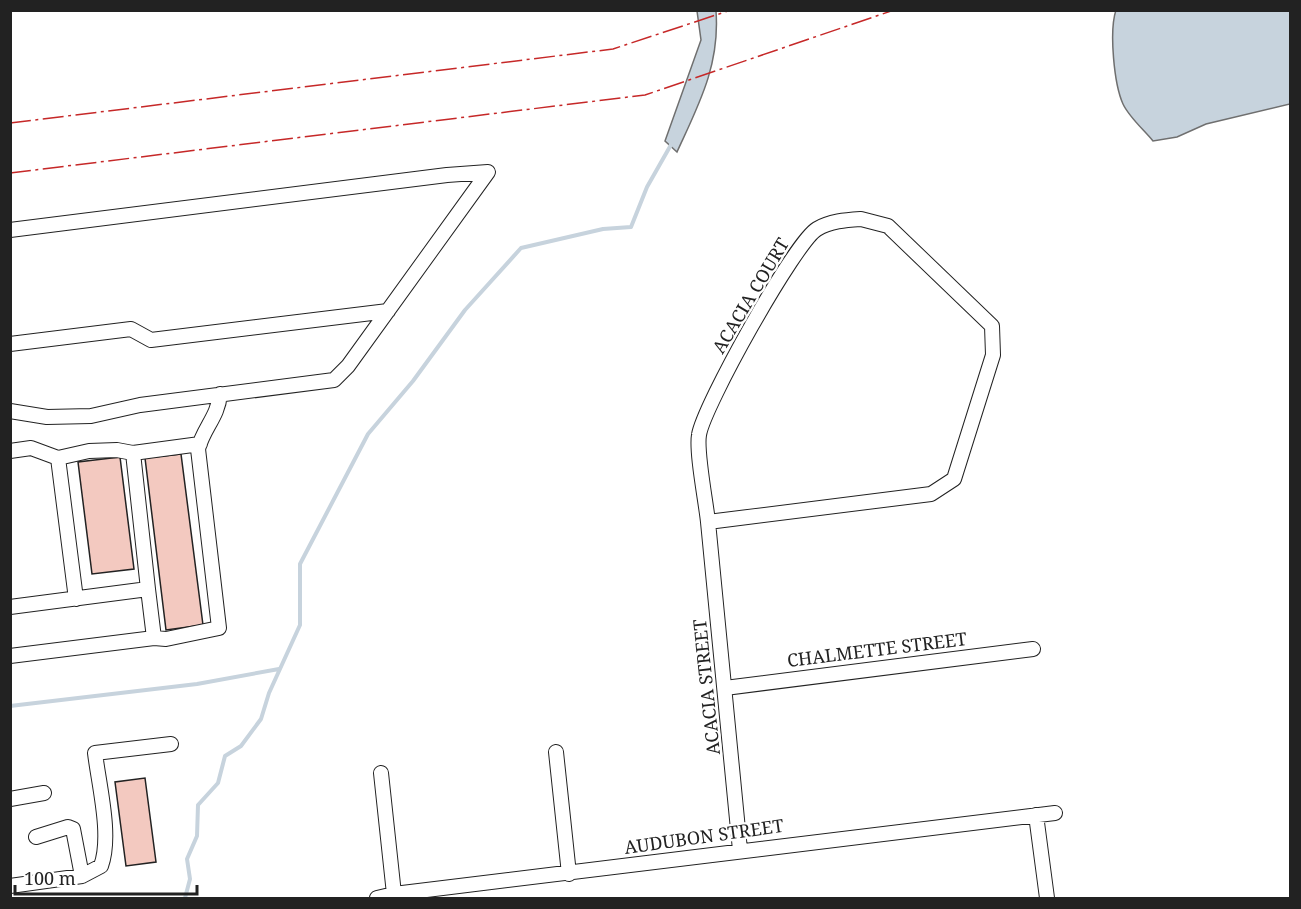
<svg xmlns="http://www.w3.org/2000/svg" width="1301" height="909" font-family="'Noto Serif',serif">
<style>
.water{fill:#c7d3dd;stroke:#6f6f6f;stroke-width:1.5}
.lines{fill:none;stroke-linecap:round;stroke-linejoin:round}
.stream{stroke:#c7d3dd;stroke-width:4}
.building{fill:#f3c9c0;stroke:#222;stroke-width:1.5}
.minor-casing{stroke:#222;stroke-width:16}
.minor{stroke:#fff;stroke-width:14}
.power{stroke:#c62828;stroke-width:1.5;stroke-dasharray:21 4.5 3 4.5;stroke-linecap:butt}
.labels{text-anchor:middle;stroke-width:4.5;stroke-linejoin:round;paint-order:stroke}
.street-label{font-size:18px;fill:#222;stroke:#fff}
</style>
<rect width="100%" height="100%" fill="#fff"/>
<path class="water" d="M1116,10L1290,11V104L1206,124L1177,137L1153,141C1144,130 1129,117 1123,104C1114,84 1109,31 1116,10Z
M697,11H716C720,65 699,104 677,152L665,141L701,40Z"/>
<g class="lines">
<path class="stream" d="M10,706L197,684L279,669
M185,898L190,879L187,859L197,836L198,805L218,783L225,756L241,746L261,719L269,693L300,625V564L368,434L413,381L465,310L521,248L603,229L631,227L647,187L672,143"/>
</g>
<path class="building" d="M181,454L203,625L166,630L145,458Z
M120,457L134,569L92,574L78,462Z
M145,778L156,862L126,866L115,782Z"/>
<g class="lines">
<g class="minor-casing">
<path id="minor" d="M861,219L888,226L992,326L993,355L954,479L931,494L708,522C706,502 696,452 699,435C703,407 795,242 817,229C830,221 846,220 861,219Z
M10,230L447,175L488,172L348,366L334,380L140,405L91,416L47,417L10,411
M10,344L131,329L151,340L388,311
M10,451L31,448L58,458
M133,453L148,589
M708,522L740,850
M76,599L58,458L89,451L117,450L133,453L200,444
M10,607L148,589L154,638L166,639L219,628L198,449C204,427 218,417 220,394
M10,656L154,638
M725,688L1033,649
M556,752L569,874
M381,773L394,894
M10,799L44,793
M1036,815L1047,898
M36,837L68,827L73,829L82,876
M10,886L82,876L101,866C112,836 99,786 95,753L171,744
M377,898L394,894C615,869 835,838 1055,813"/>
</g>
<use href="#minor" class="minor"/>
<path class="power" d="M10,123L613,49L731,10
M10,173L645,95L894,10"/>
</g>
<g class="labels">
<g class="street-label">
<text transform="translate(751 296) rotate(-59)" y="6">ACACIA COURT</text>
<text transform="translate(877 650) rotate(-7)" y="6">CHALMETTE STREET</text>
<text transform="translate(707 687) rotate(-96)" y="6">ACACIA STREET</text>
<text transform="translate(704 837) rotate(-8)" y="6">AUDUBON STREET</text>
</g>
</g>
<rect width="1301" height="909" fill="none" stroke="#222222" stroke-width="24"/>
<path d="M15 885v9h182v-9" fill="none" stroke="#222222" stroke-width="3"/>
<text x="24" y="885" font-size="18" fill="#222222" stroke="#ffffff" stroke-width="4.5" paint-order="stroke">100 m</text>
</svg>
